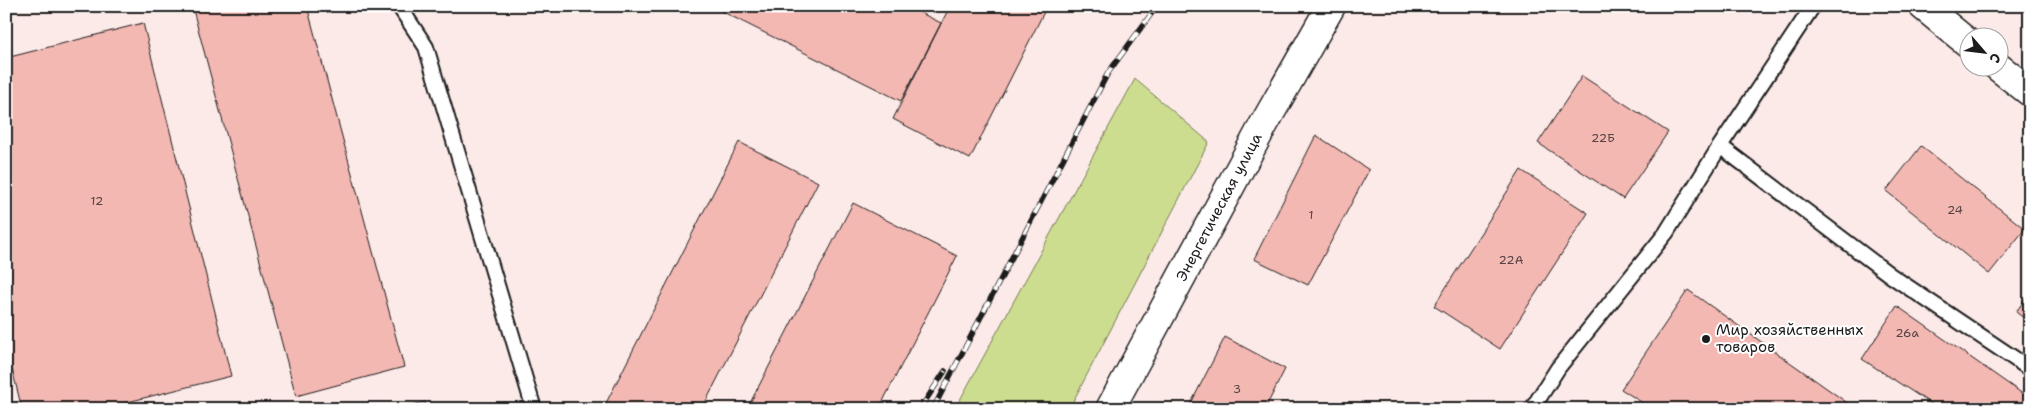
<svg xmlns="http://www.w3.org/2000/svg" width="2036" height="415" font-family="'Shantell Sans',sans-serif">
<style>
.built{fill:#fceae8;fill-rule:evenodd}
.green{fill:#cddd90;stroke:#747c56}
.building{fill:#f4b8b3;stroke:#1c1c1c}
.lines{fill:none;stroke-linecap:round;stroke-linejoin:round}
.service-casing{stroke:#1c1c1c;stroke-width:18}
.minor-casing{stroke:#1c1c1c;stroke-width:31}
.tertiary-casing{stroke:#1c1c1c;stroke-width:31}
.service{stroke:#fff;stroke-width:14}
.minor{stroke:#fff;stroke-width:28}
.tertiary{stroke:#fff;stroke-width:28}
.rail-casing{stroke:#1c1c1c;stroke-width:5.5}
.rail{stroke:#fff;stroke-width:4;stroke-dasharray:11;stroke-linecap:butt}
.poi-dot{fill:#1c1c1c;stroke:#fff;stroke-width:2}
.labels{text-anchor:middle;stroke-width:4;stroke-linejoin:round;paint-order:stroke}
.number-label{font-size:12px;fill:#524342}
.street-label{font-size:15px;fill:#1c1c1c;stroke:#fff}
.poi-label{font-size:15px;fill:#1c1c1c;stroke:#fff;text-anchor:start}
</style>
<rect width="100%" height="100%" fill="#fff"/>
<filter id="ink" filterUnits="userSpaceOnUse"><feTurbulence type="fractalNoise" baseFrequency=".02" numOctaves="2"/><feDisplacementMap in="SourceGraphic" scale="10" xChannelSelector="R" yChannelSelector="G"/><feConvolveMatrix kernelMatrix="1 2 1 2 8 2 1 2 1" color-interpolation-filters="sRGB"/></filter>
<g filter="url(#ink)">
<path class="built" d="M6,6H2030V409H6ZM1968,38H1998V68H1968Z"/>
<path class="green" d="M1135,79L1209,142L1069,409H955Z"/>
<path class="building" d="M192,6H307L404,367L296,396Z
M711,6H907L941,23L901,101Z
M950,6H1047L970,159L893,119Z
M143,23L231,376L100,409H22L6,345V58Z
M1582,76L1668,132L1623,199L1538,143Z
M1316,135L1369,170L1308,285L1254,259Z
M739,142L818,182L702,409H603Z
M1921,146L2025,229L1989,274L1886,191Z
M1521,170L1588,213L1500,349L1434,306Z
M853,203L957,256L879,409H747Z
M1688,290L1856,409H1652L1621,389Z
M2030,292V323L2016,312Z
M1897,306L2030,399V409H1939L1862,359Z
M1225,337L1285,369L1265,409H1188Z
M425,402L427,409H395Z"/>
<g class="lines">
<g class="service-casing">
<path id="service" d="M399,6L426,47L534,409
M1720,146L1890,275L2030,369
M1532,409L1558,368L1666,233L1720,146L1813,6"/>
</g>
<g class="minor-casing">
<path id="minor" d="M1110,409L1264,124L1331,6"/>
</g>
<g class="tertiary-casing">
<path id="tertiary" d="M1923,6L1968,43
M1998,67L2030,92"/>
</g>
<use href="#service" class="service"/>
<use href="#minor" class="minor"/>
<use href="#tertiary" class="tertiary"/>
<g class="rail-casing">
<path id="rail" d="M920,409L945,371
M933,409L1108,73L1157,6"/>
</g>
<use href="#rail" class="rail"/>
</g>
</g>
<circle class="poi-dot" cx="1706" cy="339" r="5"/>
<g class="labels">
<g class="number-label">
<text x="1603" y="142">22Б</text>
<text x="97" y="205">12</text>
<text x="1955" y="214">24</text>
<text x="1311" y="219">1</text>
<text x="1511" y="264">22А</text>
<text x="1907" y="337">26а</text>
<text x="1237" y="393">3</text>
</g>
<g class="street-label">
<text transform="translate(1219 207) rotate(-62)" y="5">Энергетическая улица</text>
</g>
<g class="poi-label">
<text x="1716" y="335">Мир хозяйственных<tspan x="1716" dy="17">товаров</tspan></text>
</g>
</g>
<rect width="2036" height="415" fill="none" stroke="#fff" stroke-width="25"/>
<rect x="12" y="12" width="2011" height="390" fill="none" stroke="#1c1c1c" stroke-width="2" filter="url(#ink)"/>
<g transform="translate(1984 52) rotate(118)"><circle r="24" fill="#ffffff" stroke="#a4a4a4"/>
<path d="M0-4L9 19L0 12L-9 19Z" fill="#1c1c1c"/>
<text y="-8" font-size="14" font-weight="bold" text-anchor="middle" fill="#1c1c1c">С</text>
</g>
</svg>
